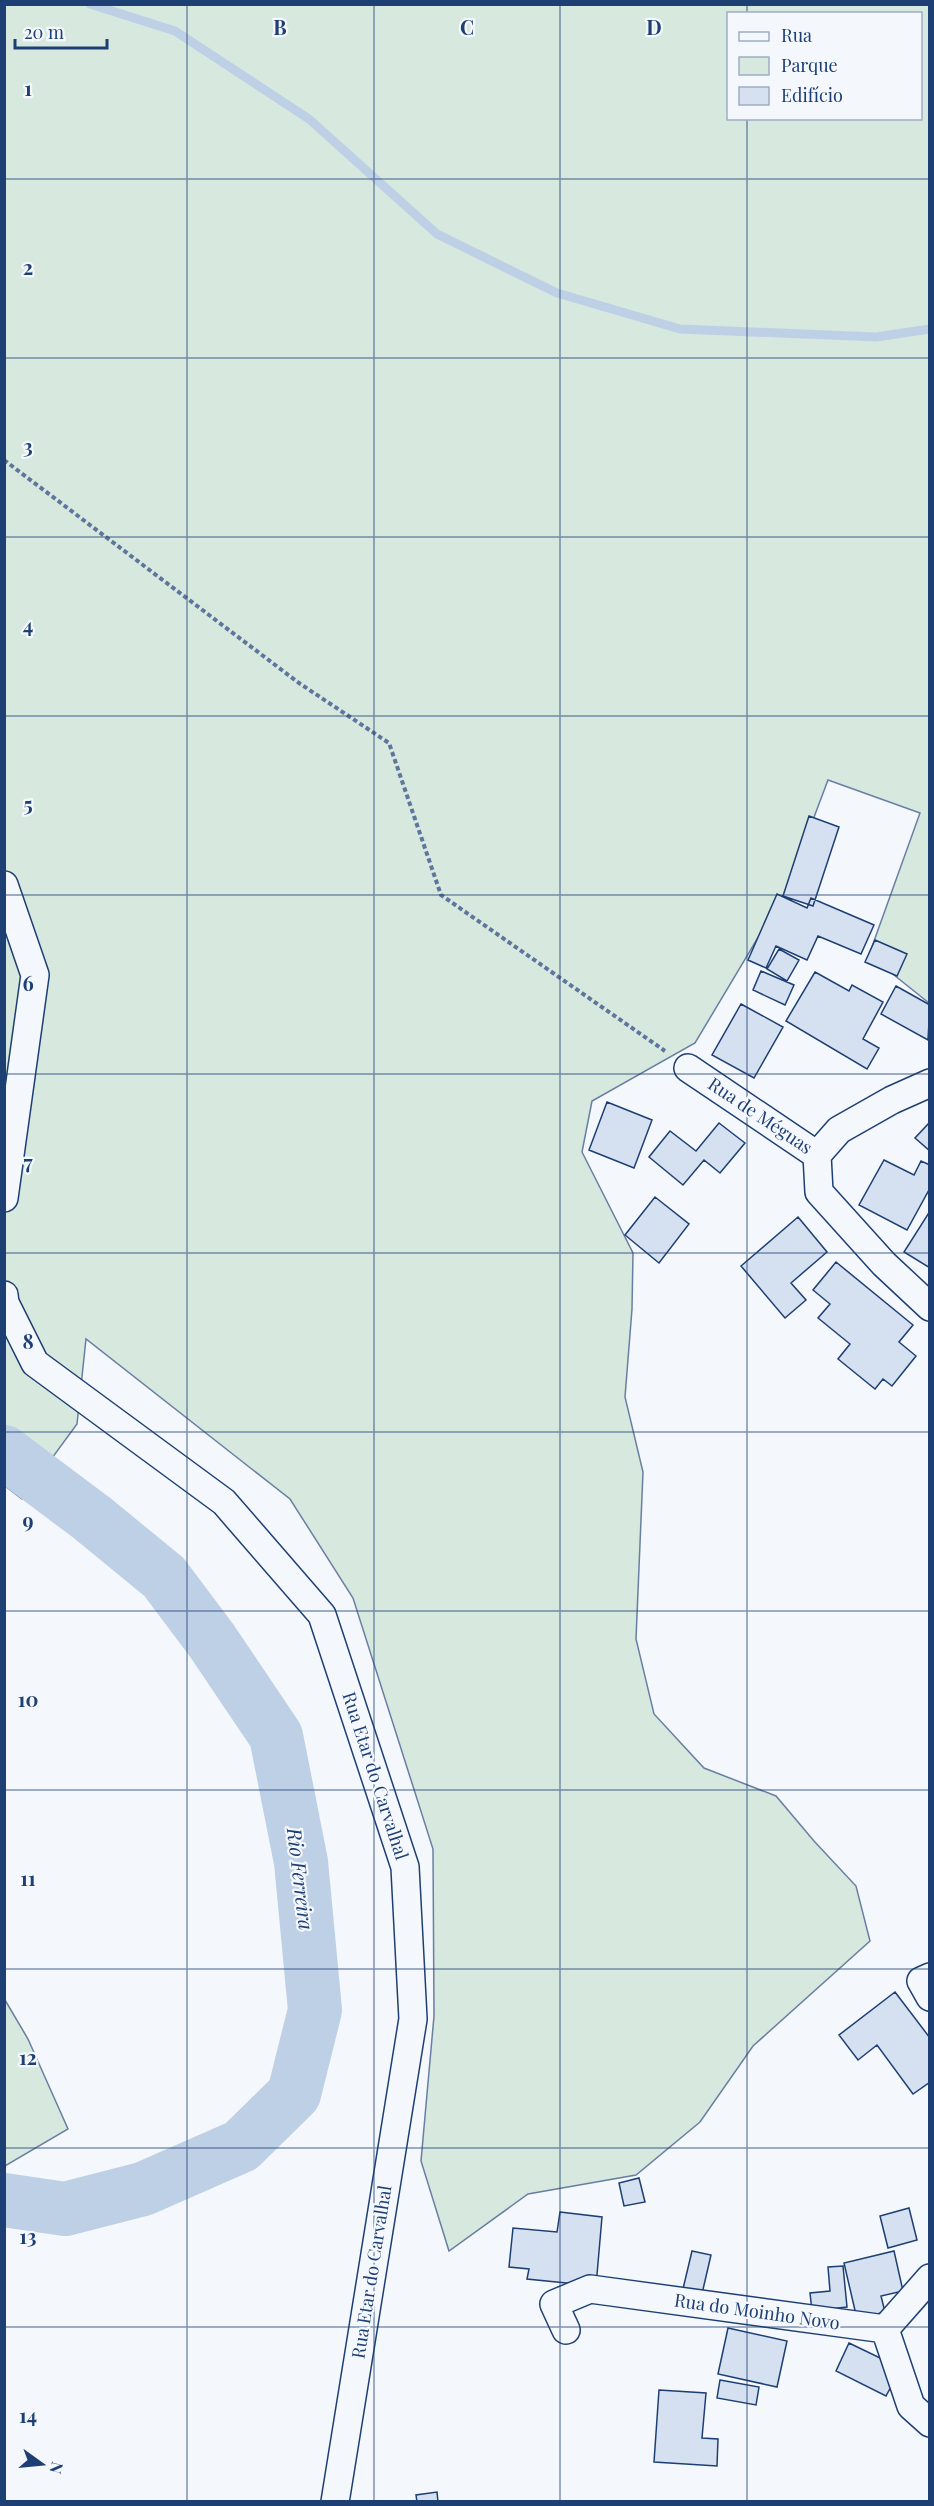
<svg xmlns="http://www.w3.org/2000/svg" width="934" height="2506" font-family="'Playfair Display',serif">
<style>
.green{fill:#d7e8df;stroke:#687fa3;stroke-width:1.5;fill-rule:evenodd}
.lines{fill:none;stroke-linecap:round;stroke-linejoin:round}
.stream{stroke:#bed0e5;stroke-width:9}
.river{stroke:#bed0e5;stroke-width:54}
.building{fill:#d5e0f0;stroke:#1d3f73;stroke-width:1.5}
.street-casing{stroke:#1d3f73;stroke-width:30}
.path{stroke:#5e769c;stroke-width:4;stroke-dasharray:4.5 3;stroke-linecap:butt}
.street{stroke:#f4f7fb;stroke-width:27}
.grid{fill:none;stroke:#1d3f73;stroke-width:1.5;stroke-opacity:0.55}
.labels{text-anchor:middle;stroke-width:4.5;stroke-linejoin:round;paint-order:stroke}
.street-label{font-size:18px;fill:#1d3f73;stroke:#f4f7fb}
.water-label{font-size:20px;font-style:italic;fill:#1d3f73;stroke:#f4f7fb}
.grid-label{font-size:20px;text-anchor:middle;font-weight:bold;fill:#1d3f73;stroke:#f4f7fb;stroke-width:4.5;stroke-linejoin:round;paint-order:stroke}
</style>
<rect width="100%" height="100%" fill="#f4f7fb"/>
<path class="green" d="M5,5H929V1003L869,955L920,813L828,780L787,889L695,1043L592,1101L582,1152L633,1253L632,1309L625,1397L643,1472L636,1639L654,1714L704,1768L776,1796L814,1841L856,1886L870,1941L753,2046L700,2122L636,2175L528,2194L449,2251L421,2161L434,2016L433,1849L353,1598L290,1499L86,1339L77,1424L22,1499L5,1486ZM728,14H920V118H728Z
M5,2000L28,2039L68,2129L5,2166Z"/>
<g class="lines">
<path class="stream" d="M90,4L175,31L309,119L437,234L557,293L680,329L876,337L930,329"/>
<path class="river" d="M4,1452L92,1518L164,1577L212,1641L276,1736L301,1862L315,2010L294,2094L241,2146L143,2189L65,2209L4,2200"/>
</g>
<path class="building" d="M809,816L839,827L813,906L783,896Z
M777,894L807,908L811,898L874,925L861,954L818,936L807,960L776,946L766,968L748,960Z
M875,940L907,954L897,976L865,962Z
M779,949L799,960L787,981L767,969Z
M761,971L794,985L785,1005L753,990Z
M815,972L849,991L852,985L883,1002L863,1039L879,1048L867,1069L786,1021Z
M896,986L930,1005L928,1040L881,1014Z
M741,1004L783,1027L754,1078L712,1055Z
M607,1102L652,1120L634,1168L589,1150Z
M930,1122V1151L915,1138Z
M719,1123L745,1143L720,1173L704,1160L683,1185L649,1157L670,1131L696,1151Z
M884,1160L914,1175L921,1161L930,1165V1188L907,1230L859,1205Z
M655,1197L689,1224L659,1263L625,1235Z
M930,1211V1268L904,1252Z
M798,1217L827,1252L791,1283L806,1300L785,1318L741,1266Z
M836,1262L913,1325L899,1342L916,1356L892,1386L883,1379L875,1389L838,1359L850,1344L818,1318L830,1304L813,1290Z
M895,1992L930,2038V2082L913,2094L877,2045L858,2060L839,2035Z
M639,2178L645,2202L624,2206L619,2183Z
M909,2208L917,2240L888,2248L880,2216Z
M560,2212L602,2217L596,2286L527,2279L529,2269L509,2267L513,2228L557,2232Z
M692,2251L711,2255L701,2298L682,2293Z
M894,2251L903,2291L881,2296L885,2312L857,2319L844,2263Z
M843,2266L847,2307L812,2311L810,2293L830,2291L828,2267Z
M728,2328L787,2341L777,2387L718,2374Z
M849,2343L901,2368L886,2396L836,2371Z
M720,2380L759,2387L756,2405L717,2398Z
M659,2390L706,2393L702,2438L718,2439L717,2466L654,2462Z
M437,2492L438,2502H417L416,2495Z"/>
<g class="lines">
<g class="street-casing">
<path id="street" d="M4,885L35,975L4,1198
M688,1068L817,1155
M817,1155L819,1192L884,1264L930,1307
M817,1155L839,1130L892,1100L930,1083
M4,1295L5,1303L35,1363L224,1502L322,1615L405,1867L413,2019L335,2502
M930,1977L921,1981L930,1997
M885,2329L911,2406L930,2423
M885,2329L930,2278
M566,2330L554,2304L590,2289L885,2329"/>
</g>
<path class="path" d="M4,460L299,683L389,743L441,895L665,1051"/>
<use href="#street" class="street"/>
</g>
<path class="grid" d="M187,4V2502M374,4V2502M560,4V2502M747,4V14M747,118V2502M4,179H930M4,358H930M4,537H930M4,716H930M4,895H930M4,1074H930M4,1253H930M4,1432H930M4,1611H930M4,1790H930M4,1969H930M4,2148H930M4,2327H930"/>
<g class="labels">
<g class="street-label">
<text transform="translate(760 1116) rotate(34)" y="6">Rua de Méguas</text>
<text transform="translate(375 1776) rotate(72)" y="6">Rua Etar do Carvalhal</text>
<text transform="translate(372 2272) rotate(-81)" y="6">Rua Etar do Carvalhal</text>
<text transform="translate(757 2312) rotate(8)" y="6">Rua do Moinho Novo</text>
</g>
<g class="water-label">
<text transform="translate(300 1879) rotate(83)" y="7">Rio Ferreira</text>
</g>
</g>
<g class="grid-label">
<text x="280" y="35">B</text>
<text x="467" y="35">C</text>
<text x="654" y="35">D</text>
<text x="28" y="96">1</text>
<text x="28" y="275">2</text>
<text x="28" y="454">3</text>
<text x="28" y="633">4</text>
<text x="28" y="812">5</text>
<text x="28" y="991">6</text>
<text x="28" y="1170">7</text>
<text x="28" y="1349">8</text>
<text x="28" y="1528">9</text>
<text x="28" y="1707">10</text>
<text x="28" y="1886">11</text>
<text x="28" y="2065">12</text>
<text x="28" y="2244">13</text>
<text x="28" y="2423">14</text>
</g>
<rect width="934" height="2506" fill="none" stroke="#1d3f73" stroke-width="12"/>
<rect x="727" y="12" width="195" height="108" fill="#f4f7fb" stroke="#9eadc5" stroke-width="1.5"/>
<rect x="739" y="32" width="30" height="9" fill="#f4f7fb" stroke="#9eadc5" stroke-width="1.5"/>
<text x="781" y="42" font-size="18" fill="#1d3f73">Rua</text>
<rect x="739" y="57" width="30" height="18" fill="#d7e8df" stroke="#9eadc5" stroke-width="1.5"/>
<text x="781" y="72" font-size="18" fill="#1d3f73">Parque</text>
<rect x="739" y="87" width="30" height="18" fill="#d5e0f0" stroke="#9eadc5" stroke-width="1.5"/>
<text x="781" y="102" font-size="18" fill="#1d3f73">Edifício</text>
<g transform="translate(42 2464) rotate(105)" stroke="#f4f7fb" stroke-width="4.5" paint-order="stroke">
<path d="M0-4.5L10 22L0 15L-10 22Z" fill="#1d3f73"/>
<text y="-9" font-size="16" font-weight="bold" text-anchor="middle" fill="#1d3f73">N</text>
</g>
<path d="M15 39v9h92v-9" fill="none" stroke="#1d3f73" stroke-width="3"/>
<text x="24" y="39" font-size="18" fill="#1d3f73" stroke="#f4f7fb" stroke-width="4.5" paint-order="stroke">20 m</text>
</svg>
